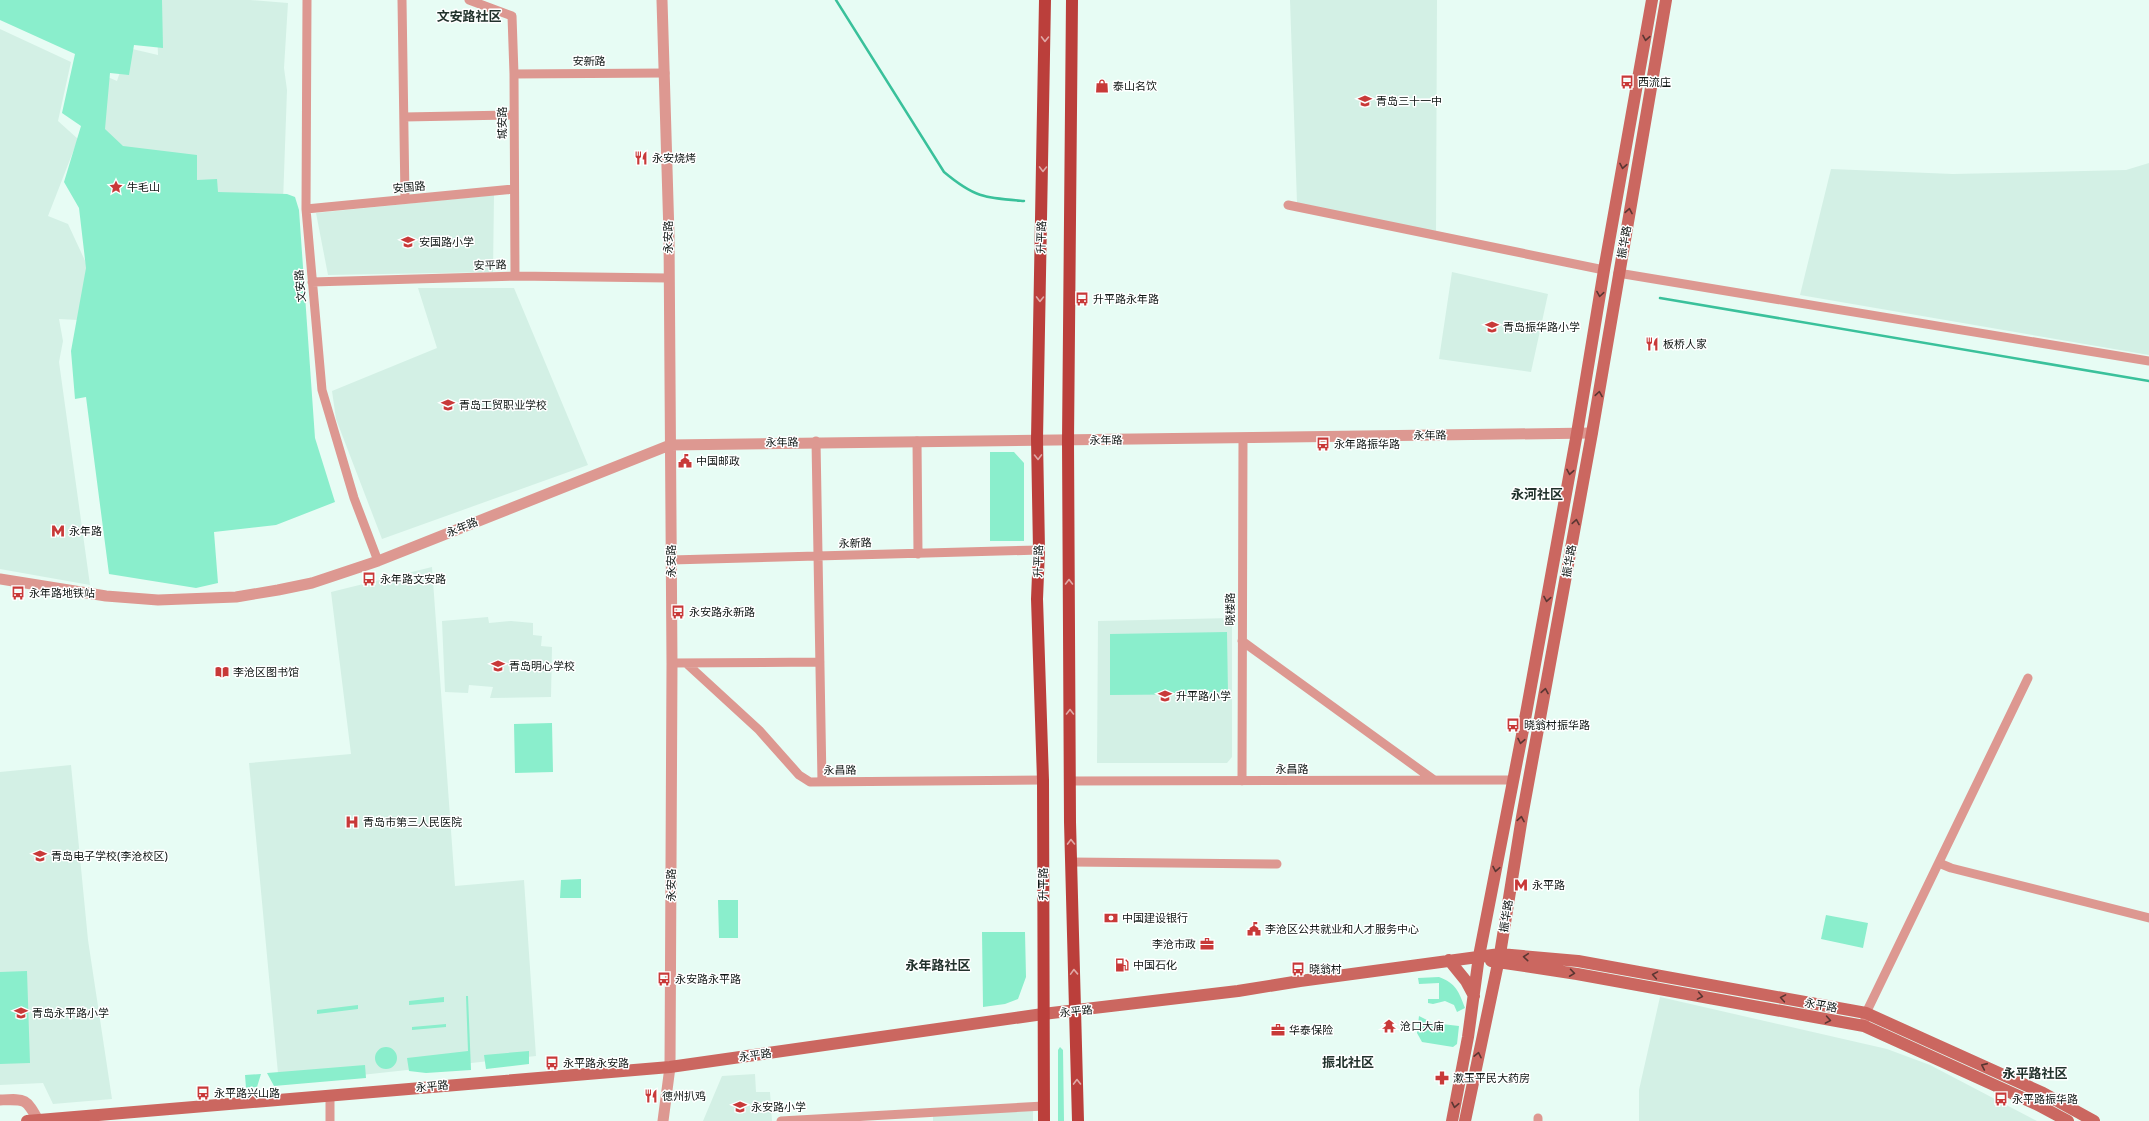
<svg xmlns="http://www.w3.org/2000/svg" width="2149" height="1121" font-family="'Varela Round','Noto Sans SC',sans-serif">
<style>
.built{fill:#d3f0e5}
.green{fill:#8aeecc}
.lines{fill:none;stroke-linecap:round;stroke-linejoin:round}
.stream{stroke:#3ac19b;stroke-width:2.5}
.minor{stroke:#dd9891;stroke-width:9}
.tertiary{stroke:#dd9891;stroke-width:11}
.secondary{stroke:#cb6760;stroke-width:12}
.primary{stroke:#bb3f3b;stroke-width:12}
.oneway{stroke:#5a3632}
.oneway2{stroke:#e0a9a7}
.labels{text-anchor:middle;stroke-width:3;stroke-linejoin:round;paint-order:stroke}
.street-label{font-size:11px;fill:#0f1614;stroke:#fff}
.poi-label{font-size:11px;fill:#0f1614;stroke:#fff;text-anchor:start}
.quarter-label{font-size:13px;font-weight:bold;fill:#21312b;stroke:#fff}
</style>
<rect width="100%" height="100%" fill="#e7fcf4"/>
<path class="built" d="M156,0H250L288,3L284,68L287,90L283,202L211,203L103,153L96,72L117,81L128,48L158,55Z
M1290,0H1437L1436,234L1297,203Z
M0,29L71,62L58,121L78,139L48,216L68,224L87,265L78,320L59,319L63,341L59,362L90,585L0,569Z
M2149,163V355L1800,295L1831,169L1953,174L2126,170Z
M494,195L493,272L328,275L316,213Z
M1452,272L1548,294L1531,372L1439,359Z
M418,288H514L588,465L382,539L336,419L332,391L437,348Z
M432,567L455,886L524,880L536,1056L279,1084L249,763L351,754L331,592Z
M488,617L489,623L511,621L533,623V635L542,636L541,646L552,647L551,697L490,698L493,687L469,685L468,693L445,692L442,621Z
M1232,618V757L1227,763H1097L1098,621Z
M71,765L88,940L112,1099L53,1104L43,1083L0,1085V772Z
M1660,997L1887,1049L1930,1065L2037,1121H1639V1090Z
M755,1074L756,1092H770L772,1121H703L722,1076Z
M1033,1110V1121H933V1116Z"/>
<path class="green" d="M0,0H162L163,48L134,45L129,75L110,73L105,129L123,146L197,155V180L217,179L218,192L287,194L295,197L299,210L315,438L335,502L276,525L214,532L218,583L196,588L109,574L86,397L75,399L71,351L86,268L79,208L64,182L81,126L62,113L75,54L0,20Z
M990,452H1014L1024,463V541H990Z
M1227,632L1228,694L1110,695V634Z
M552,723L553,772L515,773L514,724Z
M581,879V898H560L561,880Z
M718,900H738V938H719Z
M1826,915L1868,923L1863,948L1821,939Z
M982,932H1025L1026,977L1018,999L1005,1004L983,1007Z
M27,971L30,1063L0,1064V972Z
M1439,977C1456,983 1459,992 1465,1008L1457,1012L1454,1005L1445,1001L1433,1004L1428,1003V999H1439V983L1419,984L1418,978Z
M466,996H468L471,1070L426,1073L409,1071L407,1058L468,1051Z
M444,997V1002L409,1005V1001Z
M358,1005V1009L317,1014V1010Z
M1419,1016L1433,1023L1459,1026L1457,1044L1453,1047L1422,1042L1417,1033Z
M446,1024V1027L412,1030V1027Z
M1060,1047L1063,1050L1064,1121H1058V1050Z
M375 1058a11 11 0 1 1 22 0a11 11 0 1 1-22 0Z
M529,1051V1064L486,1069L484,1055Z
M365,1065L366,1078L274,1086L267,1073Z
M261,1074L257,1087L246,1088L245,1075Z"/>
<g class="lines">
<path class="stream" d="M836,0L944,172C975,198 985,198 1024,201
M1660,298L2149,381"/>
<path class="minor" d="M307,0L306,209L322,390L354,498L378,561
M402,0L405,199
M469,0L512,16L514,74L515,276
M514,74L665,73
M404,117L514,115
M1288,205L1604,270
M306,209L514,189
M1618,273L2149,361
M312,282L515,276L668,278
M816,441L822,782
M917,441L918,554
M671,560L1039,550
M1242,641L1434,780
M672,663L820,662
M686,663L759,730L799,775L810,782L1043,780
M1071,781L1513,780
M1242,781L1243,438
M1071,862L1277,864
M1939,863L1951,868L2149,918
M1864,1026L1866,1013L2028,678
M330,1121V1095
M781,1121L1044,1106
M1538,1121V1118"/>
<path class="tertiary" d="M662,0L669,235L672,663L670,1067L663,1121
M0,579L106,596L158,600L236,597L278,590L312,583L378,561L670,445L1592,433
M0,1100C25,1099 26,1098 38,1120"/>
<path class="secondary" d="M1449,960L1466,981L1474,996
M1491,961L1577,974L1864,1026L2038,1105L2068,1121
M27,1121L670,1067L1043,1014L1238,991L1300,981L1500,954L1578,961L1866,1013L2043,1093L2094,1121
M1452,1121L1468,1037L1479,956L1523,730L1577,433L1604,270L1652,0
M1465,1121L1500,954L1522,817L1592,433L1666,0"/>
<path class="primary" d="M1072,0L1068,441L1070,822L1078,1121
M1044,1121L1043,780L1037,599L1039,550L1037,439L1045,0"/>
</g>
<defs><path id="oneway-chevron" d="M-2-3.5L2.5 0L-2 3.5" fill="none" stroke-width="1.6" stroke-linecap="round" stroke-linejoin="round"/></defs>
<g class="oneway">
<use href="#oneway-chevron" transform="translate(1646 38) rotate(100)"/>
<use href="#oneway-chevron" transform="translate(1623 166) rotate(100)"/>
<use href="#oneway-chevron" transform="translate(1629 211) rotate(-80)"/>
<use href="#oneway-chevron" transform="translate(1600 294) rotate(99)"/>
<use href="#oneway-chevron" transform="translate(1599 394) rotate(-81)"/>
<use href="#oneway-chevron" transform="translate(1570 472) rotate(100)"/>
<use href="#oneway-chevron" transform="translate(1576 522) rotate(-80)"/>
<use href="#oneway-chevron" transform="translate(1547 599) rotate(100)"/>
<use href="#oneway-chevron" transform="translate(1545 691) rotate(-80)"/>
<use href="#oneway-chevron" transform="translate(1521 741) rotate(101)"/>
<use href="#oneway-chevron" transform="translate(1521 819) rotate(-80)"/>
<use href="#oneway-chevron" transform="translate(1496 869) rotate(101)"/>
<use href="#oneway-chevron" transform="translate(1526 957) rotate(-175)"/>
<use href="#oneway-chevron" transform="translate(1572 973) rotate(8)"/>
<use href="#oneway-chevron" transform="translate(1655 975) rotate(-170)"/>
<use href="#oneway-chevron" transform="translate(1700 996) rotate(10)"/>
<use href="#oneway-chevron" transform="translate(1783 998) rotate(-170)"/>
<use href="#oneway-chevron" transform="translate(1828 1020) rotate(10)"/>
<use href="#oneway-chevron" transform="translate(1478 1055) rotate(-78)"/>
<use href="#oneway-chevron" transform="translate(1984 1066) rotate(-156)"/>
<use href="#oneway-chevron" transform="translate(1455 1105) rotate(101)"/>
</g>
<g class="oneway2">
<use href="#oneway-chevron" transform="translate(1045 39) rotate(91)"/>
<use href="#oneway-chevron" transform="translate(1043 169) rotate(91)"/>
<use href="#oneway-chevron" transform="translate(1040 299) rotate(91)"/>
<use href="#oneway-chevron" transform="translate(1038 457) rotate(89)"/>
<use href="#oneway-chevron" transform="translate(1069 582) rotate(-90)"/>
<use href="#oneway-chevron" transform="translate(1070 712) rotate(-90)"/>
<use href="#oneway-chevron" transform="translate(1071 842) rotate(-91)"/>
<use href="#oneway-chevron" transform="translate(1074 972) rotate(-92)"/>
<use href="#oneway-chevron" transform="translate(1077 1082) rotate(-91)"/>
</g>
<defs>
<g id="bus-bare" transform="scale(1.08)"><path d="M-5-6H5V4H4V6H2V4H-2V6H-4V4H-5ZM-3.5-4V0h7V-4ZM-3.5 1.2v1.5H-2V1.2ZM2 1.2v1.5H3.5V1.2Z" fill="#c83938" stroke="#fff" stroke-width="2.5" paint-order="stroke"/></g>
<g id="shop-bare" transform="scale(1.08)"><path d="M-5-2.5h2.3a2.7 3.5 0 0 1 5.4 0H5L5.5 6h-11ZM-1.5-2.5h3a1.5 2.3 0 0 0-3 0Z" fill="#c83938" stroke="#fff" stroke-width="2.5" paint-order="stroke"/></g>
<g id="school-bare" transform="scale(1.08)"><path d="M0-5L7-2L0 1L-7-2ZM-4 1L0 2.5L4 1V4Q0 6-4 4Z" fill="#c83938" stroke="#fff" stroke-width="2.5" paint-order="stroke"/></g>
<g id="restaurant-bare" transform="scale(1.08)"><path d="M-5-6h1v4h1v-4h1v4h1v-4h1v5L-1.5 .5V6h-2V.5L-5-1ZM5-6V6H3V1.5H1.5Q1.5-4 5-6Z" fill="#c83938" stroke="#fff" stroke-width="2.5" paint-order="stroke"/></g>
<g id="sight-bare" transform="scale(1.08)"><path d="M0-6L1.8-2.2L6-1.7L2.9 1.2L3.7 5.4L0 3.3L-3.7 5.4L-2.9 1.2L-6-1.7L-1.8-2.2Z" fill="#c83938" stroke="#fff" stroke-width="2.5" paint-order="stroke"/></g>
<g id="civic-bare" transform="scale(1.08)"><path d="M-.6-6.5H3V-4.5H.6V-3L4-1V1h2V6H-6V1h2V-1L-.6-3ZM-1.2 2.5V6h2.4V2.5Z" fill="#c83938" stroke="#fff" stroke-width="2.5" paint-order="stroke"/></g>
<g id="metro-bare" transform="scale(1.08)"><path d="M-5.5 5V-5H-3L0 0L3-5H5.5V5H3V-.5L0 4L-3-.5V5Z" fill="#c83938" stroke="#fff" stroke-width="2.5" paint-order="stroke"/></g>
<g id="library-bare" transform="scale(1.08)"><path d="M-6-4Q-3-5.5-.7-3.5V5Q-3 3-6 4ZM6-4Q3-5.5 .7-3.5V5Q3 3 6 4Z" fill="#c83938" stroke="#fff" stroke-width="2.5" paint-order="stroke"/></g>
<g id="hospital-bare" transform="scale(1.08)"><path d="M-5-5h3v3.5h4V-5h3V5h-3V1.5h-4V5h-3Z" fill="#c83938" stroke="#fff" stroke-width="2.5" paint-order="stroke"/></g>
<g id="bank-bare" transform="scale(1.08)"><path d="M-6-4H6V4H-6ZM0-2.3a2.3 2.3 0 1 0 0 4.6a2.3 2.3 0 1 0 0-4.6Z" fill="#c83938" stroke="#fff" stroke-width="2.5" paint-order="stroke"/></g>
<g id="office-bare" transform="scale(1.08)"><path d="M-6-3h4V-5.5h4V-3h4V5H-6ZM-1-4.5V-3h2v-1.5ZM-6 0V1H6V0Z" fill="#c83938" stroke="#fff" stroke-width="2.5" paint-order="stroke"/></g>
<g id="fuel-bare" transform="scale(1.08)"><path d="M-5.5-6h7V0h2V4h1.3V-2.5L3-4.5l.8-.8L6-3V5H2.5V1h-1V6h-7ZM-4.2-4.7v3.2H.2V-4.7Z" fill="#c83938" stroke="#fff" stroke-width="2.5" paint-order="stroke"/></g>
<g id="temple-bare" transform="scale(1.08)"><path d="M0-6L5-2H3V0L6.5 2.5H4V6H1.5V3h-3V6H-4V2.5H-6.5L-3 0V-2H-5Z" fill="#c83938" stroke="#fff" stroke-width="2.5" paint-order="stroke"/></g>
<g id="pharmacy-bare" transform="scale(1.08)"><path d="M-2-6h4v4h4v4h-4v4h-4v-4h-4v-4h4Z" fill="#c83938" stroke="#fff" stroke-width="2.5" paint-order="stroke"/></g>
</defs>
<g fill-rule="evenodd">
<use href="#bus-bare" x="1627" y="82"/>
<use href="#shop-bare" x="1102" y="86"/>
<use href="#school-bare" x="1365" y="101"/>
<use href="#restaurant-bare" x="641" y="158"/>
<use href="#sight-bare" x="116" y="187"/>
<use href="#school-bare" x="408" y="242"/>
<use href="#bus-bare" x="1082" y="299"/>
<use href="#school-bare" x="1492" y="327"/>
<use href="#restaurant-bare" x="1652" y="344"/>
<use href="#school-bare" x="448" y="405"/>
<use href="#bus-bare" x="1323" y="444"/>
<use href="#civic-bare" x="685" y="461"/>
<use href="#metro-bare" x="58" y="531"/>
<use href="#bus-bare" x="369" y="579"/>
<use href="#bus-bare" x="18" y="593"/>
<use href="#bus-bare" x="678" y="612"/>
<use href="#school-bare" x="498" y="666"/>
<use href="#library-bare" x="222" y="672"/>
<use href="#school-bare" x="1165" y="696"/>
<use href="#bus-bare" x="1513" y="725"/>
<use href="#hospital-bare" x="352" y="822"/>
<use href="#school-bare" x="40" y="856"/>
<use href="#metro-bare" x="1521" y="885"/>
<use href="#bank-bare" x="1111" y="918"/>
<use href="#civic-bare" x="1254" y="929"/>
<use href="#office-bare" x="1207" y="944"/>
<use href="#fuel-bare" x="1122" y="965"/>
<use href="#bus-bare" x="1298" y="969"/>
<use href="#bus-bare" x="664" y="979"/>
<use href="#school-bare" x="21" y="1013"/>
<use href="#temple-bare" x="1389" y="1026"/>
<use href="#office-bare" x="1278" y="1030"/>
<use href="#bus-bare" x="552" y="1063"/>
<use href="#pharmacy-bare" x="1442" y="1078"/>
<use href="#bus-bare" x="203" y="1093"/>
<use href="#restaurant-bare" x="651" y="1096"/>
<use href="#bus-bare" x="2001" y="1099"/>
<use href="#school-bare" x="740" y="1107"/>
</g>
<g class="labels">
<g class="street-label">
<text x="589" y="65">安新路</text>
<text transform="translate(502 123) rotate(-90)" y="4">城安路</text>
<text transform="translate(409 187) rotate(-5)" y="4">安国路</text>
<text transform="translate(668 237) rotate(-90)" y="4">永安路</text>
<text transform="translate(1041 237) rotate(-88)" y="4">升平路</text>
<text transform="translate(1624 242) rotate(-80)" y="4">振华路</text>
<text transform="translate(490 265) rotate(-2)" y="4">安平路</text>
<text transform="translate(300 286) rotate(-95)" y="4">文安路</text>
<text transform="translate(1430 435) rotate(-1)" y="4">永年路</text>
<text transform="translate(1106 440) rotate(-1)" y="4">永年路</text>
<text transform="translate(782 442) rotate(-1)" y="4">永年路</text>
<text transform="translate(462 527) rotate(-22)" y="4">永年路</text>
<text transform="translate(855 543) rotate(-2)" y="4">永新路</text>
<text transform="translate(671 561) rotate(-90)" y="4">永安路</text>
<text transform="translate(1038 561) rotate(-88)" y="4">升平路</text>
<text transform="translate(1569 561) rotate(-80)" y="4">振华路</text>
<text transform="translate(1230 609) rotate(-90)" y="4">晓楼路</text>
<text x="1292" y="773">永昌路</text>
<text transform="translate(840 770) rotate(-1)" y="4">永昌路</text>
<text transform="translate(1043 884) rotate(-90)" y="4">升平路</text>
<text transform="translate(671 885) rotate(-90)" y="4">永安路</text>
<text transform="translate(1506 916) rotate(-81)" y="4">振华路</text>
<text transform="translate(1821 1005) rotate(10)" y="4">永平路</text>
<text transform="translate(1076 1011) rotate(-6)" y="4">永平路</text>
<text transform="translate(755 1055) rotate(-8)" y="4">永平路</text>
<text transform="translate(432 1086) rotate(-5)" y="4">永平路</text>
</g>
<g class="poi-label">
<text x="1638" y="86">西流庄</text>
<text x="1113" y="90">泰山名饮</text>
<text x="1376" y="105">青岛三十一中</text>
<text x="652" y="162">永安烧烤</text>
<text x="127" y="191">牛毛山</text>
<text x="419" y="246">安国路小学</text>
<text x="1093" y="303">升平路永年路</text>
<text x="1503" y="331">青岛振华路小学</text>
<text x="1663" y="348">板桥人家</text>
<text x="459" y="409">青岛工贸职业学校</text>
<text x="1334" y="448">永年路振华路</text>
<text x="696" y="465">中国邮政</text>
<text x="69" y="535">永年路</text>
<text x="380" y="583">永年路文安路</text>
<text x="29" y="597">永年路地铁站</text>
<text x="689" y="616">永安路永新路</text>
<text x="509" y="670">青岛明心学校</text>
<text x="233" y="676">李沧区图书馆</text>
<text x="1176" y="700">升平路小学</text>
<text x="1524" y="729">晓翁村振华路</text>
<text x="363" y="826">青岛市第三人民医院</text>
<text x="51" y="860">青岛电子学校(李沧校区)</text>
<text x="1532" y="889">永平路</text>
<text x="1122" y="922">中国建设银行</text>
<text x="1265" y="933">李沧区公共就业和人才服务中心</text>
<text x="1196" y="948" text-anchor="end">李沧市政</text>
<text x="1133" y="969">中国石化</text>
<text x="1309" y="973">晓翁村</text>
<text x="675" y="983">永安路永平路</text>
<text x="32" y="1017">青岛永平路小学</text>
<text x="1400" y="1030">沧口大庙</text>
<text x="1289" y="1034">华泰保险</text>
<text x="563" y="1067">永平路永安路</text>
<text x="1453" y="1082">漱玉平民大药房</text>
<text x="214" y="1097">永平路兴山路</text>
<text x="662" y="1100">徳州扒鸡</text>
<text x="2012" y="1103">永平路振华路</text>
<text x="751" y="1111">永安路小学</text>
</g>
<g class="quarter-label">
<text x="469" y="21">文安路社区</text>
<text x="1537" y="499">永河社区</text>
<text x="938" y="970">永年路社区</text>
<text x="1348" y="1067">振北社区</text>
<text x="2035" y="1078">永平路社区</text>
</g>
</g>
</svg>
